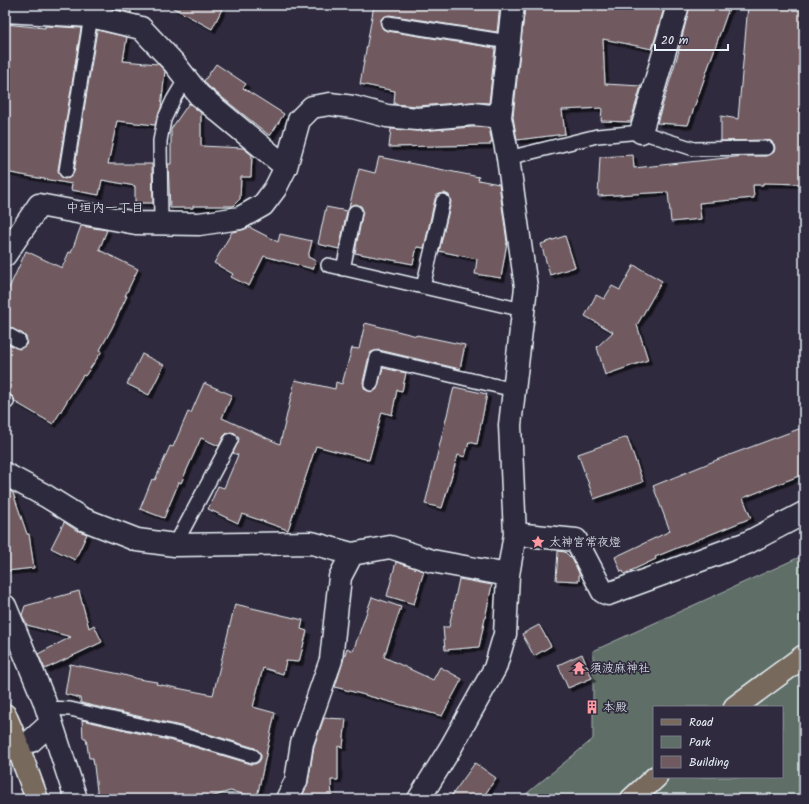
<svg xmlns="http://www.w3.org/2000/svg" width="809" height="804" font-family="Kalam,'Klee One',sans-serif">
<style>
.green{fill:#5e6e66;stroke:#a3b0af;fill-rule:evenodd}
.building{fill:#705a5f;stroke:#e8f1f8;filter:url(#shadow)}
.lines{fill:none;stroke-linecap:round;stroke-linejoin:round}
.street-tunnel{stroke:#4b4859;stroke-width:22;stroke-dasharray:22 11;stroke-linecap:butt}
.lane-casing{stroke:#e8f1f8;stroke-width:16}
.street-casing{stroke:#e8f1f8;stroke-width:25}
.primary-casing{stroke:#e8f1f8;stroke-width:25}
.lane{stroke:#2f2a3d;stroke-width:13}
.street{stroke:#2f2a3d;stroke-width:22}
.primary{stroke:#77695c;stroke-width:22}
.labels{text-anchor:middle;stroke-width:3.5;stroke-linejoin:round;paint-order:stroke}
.poi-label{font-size:12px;fill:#e8f1f8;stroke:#2f2a3d;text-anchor:start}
.neighbourhood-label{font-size:13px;fill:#e8f1f8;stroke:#2f2a3d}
</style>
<defs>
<filter id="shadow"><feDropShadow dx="3.5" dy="3.5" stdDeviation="0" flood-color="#0009"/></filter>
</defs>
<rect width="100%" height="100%" fill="#2f2a3d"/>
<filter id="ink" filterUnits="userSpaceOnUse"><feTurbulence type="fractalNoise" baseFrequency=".025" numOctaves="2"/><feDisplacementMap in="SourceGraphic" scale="8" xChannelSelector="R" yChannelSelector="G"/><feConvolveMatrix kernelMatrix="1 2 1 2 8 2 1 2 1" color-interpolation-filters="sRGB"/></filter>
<g filter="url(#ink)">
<path class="green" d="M804,555V799H520L593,739V651ZM654,707H782V777H654Z"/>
<path class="building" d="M99,5H132L131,13Z
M168,5H224L212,29Z
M374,5H500L497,32L389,15L382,18L380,22L383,29L387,31L495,48L489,103L472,102L417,106L394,104L395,91L360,84Z
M525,5H665L652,49L603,39L605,84L641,86L632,117H631V122L601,121L602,108L562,110L565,134L517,140L513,117Z
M690,5H730L688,125L657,123L678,54Z
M748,5H804V184L763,183V185H753L754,198L699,203L701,219L671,222L668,192L598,196L600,157L633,155L634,168L744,156H767L774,152L775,148L774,144L771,141L767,140L721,141V116L738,119Z
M5,24L45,28V26L81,28L58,170L59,174L64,179L69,178L74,172L97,30L127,37L123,61L158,64L165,71L161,108L155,125L117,121L108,164H152L153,203H135V186L102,180L99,195L71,190L72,184L5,172Z
M216,64L246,84L243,88L284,114L270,136L208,86L204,81Z
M189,103L201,113V146L243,148L252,155L251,177H241L240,199L233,206H193V208H170L168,164H171V129Z
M473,127L489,128L492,142L490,143V145L389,147L391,129L418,131Z
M379,157L479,177L478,180L499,184L507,242L501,278L475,274L477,259L439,251L451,202L449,195L444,193L437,195L435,199L424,248L417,247L413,264L355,253L363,210L361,206L356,204L352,205L349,207L359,169L375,173Z
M326,207L347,211L339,249L318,244Z
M81,226L107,230L99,250L138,269L125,296H127L112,328L100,350L102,351L85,376L83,375L53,424L15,402L14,398L11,395L5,393V342L19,349L26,345L27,341L26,337L23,334L5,325V297L26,251L62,268L69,252L71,253Z
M249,227L278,242L280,234L312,241L308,257L316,261L313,269L264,256L249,286L231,277L233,274L214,263L232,232L242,230Z
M565,236L575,267L550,275L541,244Z
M634,265L662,281L637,325L648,360L605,375L597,347L613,332L585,316L596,295L604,299L612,286L620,290Z
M365,323L417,336V335L465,345L460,369L379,350L371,352L369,356L363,382L364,387L366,390L373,392L377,389L383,368L406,373L402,391L397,390L392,415L382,412L369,460L316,446L288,530L242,514L238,523L208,509L218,486L224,488L238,455L233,453L239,439L235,433L231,432L227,433L224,436L219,446L201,438L181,483L179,482L164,518L140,509L152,479L155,480L170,446L173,447L188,412L191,413L204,383L232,395L222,418L280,444L295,380L335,389L336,382L342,384L352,348L359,349Z
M142,354L164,365L149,395L127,384Z
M454,387L487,394L477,444L469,442L465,457L458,455L442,508L425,504Z
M804,427V474L743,498L751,518L655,557L656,559L624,574L623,571L621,572L615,557L670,531L653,486L719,459Z
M627,437L643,482L594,499L578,454Z
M5,488L13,493L27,534H29L34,568L7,571L5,553Z
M64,522L76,530L87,534L75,560L51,548Z
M558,551L565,552L573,560L579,573V581L556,580Z
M396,562L424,571L414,604L387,596Z
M459,579L492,585L479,647L445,650L443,627H449Z
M79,591L89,628L94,625L102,642L45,669L38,654L71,637L27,625L22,615L25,606Z
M372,597L401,607L384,657L433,680L440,667L462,679L442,716L335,687L347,648L353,651Z
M235,604L303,620L301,629L307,631L299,662L286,661L283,674L263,668L253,707L275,713L257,797L230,791L205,799H98L93,758H89L86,738H83L82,720L181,743L251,764H255L259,762L261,758V754L255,748L185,727L81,703L80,698L65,694L70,664L120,674L138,679L157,682L156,684L213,695Z
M539,625L551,646L534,656L522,634Z
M582,654L592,678L568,688L558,665Z
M324,718L346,719L343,747L338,746V780H331L332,799H301L308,783L314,746Z
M475,763L496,778L482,799H449Z"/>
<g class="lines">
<path class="street-tunnel" d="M5,765L31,741"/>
<g class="lane-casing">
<path id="lane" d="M388,23L509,42
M508,158L597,136L641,132L694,149L767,148
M66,171L91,16
M161,223L160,141L164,120L173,100L186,78
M328,265L523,310
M343,269L355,212
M423,287L443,201
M5,333L19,341
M371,384L377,358L514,390
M5,401L7,402
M175,545L231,440
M47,708L70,709L183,735L253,756"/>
</g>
<g class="street-casing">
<path id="street" d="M5,11L91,16L141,28L174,63L199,95L286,167
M641,132L678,5
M5,255L39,205L136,223L199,224L240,218L263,205L275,189L286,167L299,120L312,107L330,104L353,107L387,116L417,119L473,114L500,117
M5,474L46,496L83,519L137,540L175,545L312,543L352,554
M515,534L576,540L603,592L608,594L747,543L804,513
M5,606L44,700L76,799
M31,741L51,723
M287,799L296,781L302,743L331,660L340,577L352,554L390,547L432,561L508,575
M419,799L451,747L495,668L505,634L508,575L515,534L510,425L526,287L508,158L500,117L513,5"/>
</g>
<g class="primary-casing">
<path id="primary" d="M735,707L804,656
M5,715L14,736L37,799
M632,799L656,777"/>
</g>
<use href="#lane" class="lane"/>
<use href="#street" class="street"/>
<use href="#primary" class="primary"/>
</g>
</g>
<defs>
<g id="sight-bare" transform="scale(1.08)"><path d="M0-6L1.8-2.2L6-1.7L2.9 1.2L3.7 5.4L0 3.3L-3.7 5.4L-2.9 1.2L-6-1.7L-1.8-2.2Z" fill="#ff9aa2" stroke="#2f2a3d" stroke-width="2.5" paint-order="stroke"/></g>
<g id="temple-bare" transform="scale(1.08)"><path d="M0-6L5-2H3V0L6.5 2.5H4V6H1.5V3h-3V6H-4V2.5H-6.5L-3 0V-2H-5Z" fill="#ff9aa2" stroke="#2f2a3d" stroke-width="2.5" paint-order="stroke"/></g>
<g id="building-bare" transform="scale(1.08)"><path d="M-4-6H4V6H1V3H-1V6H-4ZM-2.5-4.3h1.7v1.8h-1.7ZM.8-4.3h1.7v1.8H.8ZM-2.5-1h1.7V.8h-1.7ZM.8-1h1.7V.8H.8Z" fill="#ff9aa2" stroke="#2f2a3d" stroke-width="2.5" paint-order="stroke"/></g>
</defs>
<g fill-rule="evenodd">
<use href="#sight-bare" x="538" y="542"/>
<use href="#temple-bare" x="579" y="668"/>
<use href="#building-bare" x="592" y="707"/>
</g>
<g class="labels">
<g class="poi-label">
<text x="549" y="546">太神宮常夜燈</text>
<text x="590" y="672">須波麻神社</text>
<text x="603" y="711">本殿</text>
</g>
<g class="neighbourhood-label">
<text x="105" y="212">中垣内一丁目</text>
</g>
</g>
<rect width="809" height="804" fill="none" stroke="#2f2a3d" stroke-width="20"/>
<rect x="10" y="10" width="789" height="784" fill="none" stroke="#e8f1f8" stroke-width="1.5" filter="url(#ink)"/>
<rect x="653" y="706" width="130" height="72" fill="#2f2a3d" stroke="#797a88"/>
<rect x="661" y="719" width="20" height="6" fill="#77695c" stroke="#797a88"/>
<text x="689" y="726" font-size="12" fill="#e8f1f8">Road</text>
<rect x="661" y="736" width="20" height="12" fill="#5e6e66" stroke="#797a88"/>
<text x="689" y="746" font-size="12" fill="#e8f1f8">Park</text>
<rect x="661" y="756" width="20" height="12" fill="#705a5f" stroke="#797a88"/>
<text x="689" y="766" font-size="12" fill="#e8f1f8">Building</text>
<path d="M655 44v6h73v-6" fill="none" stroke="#e8f1f8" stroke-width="2"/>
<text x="661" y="44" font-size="12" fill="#e8f1f8" stroke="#2f2a3d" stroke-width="3" paint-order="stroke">20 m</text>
</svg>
